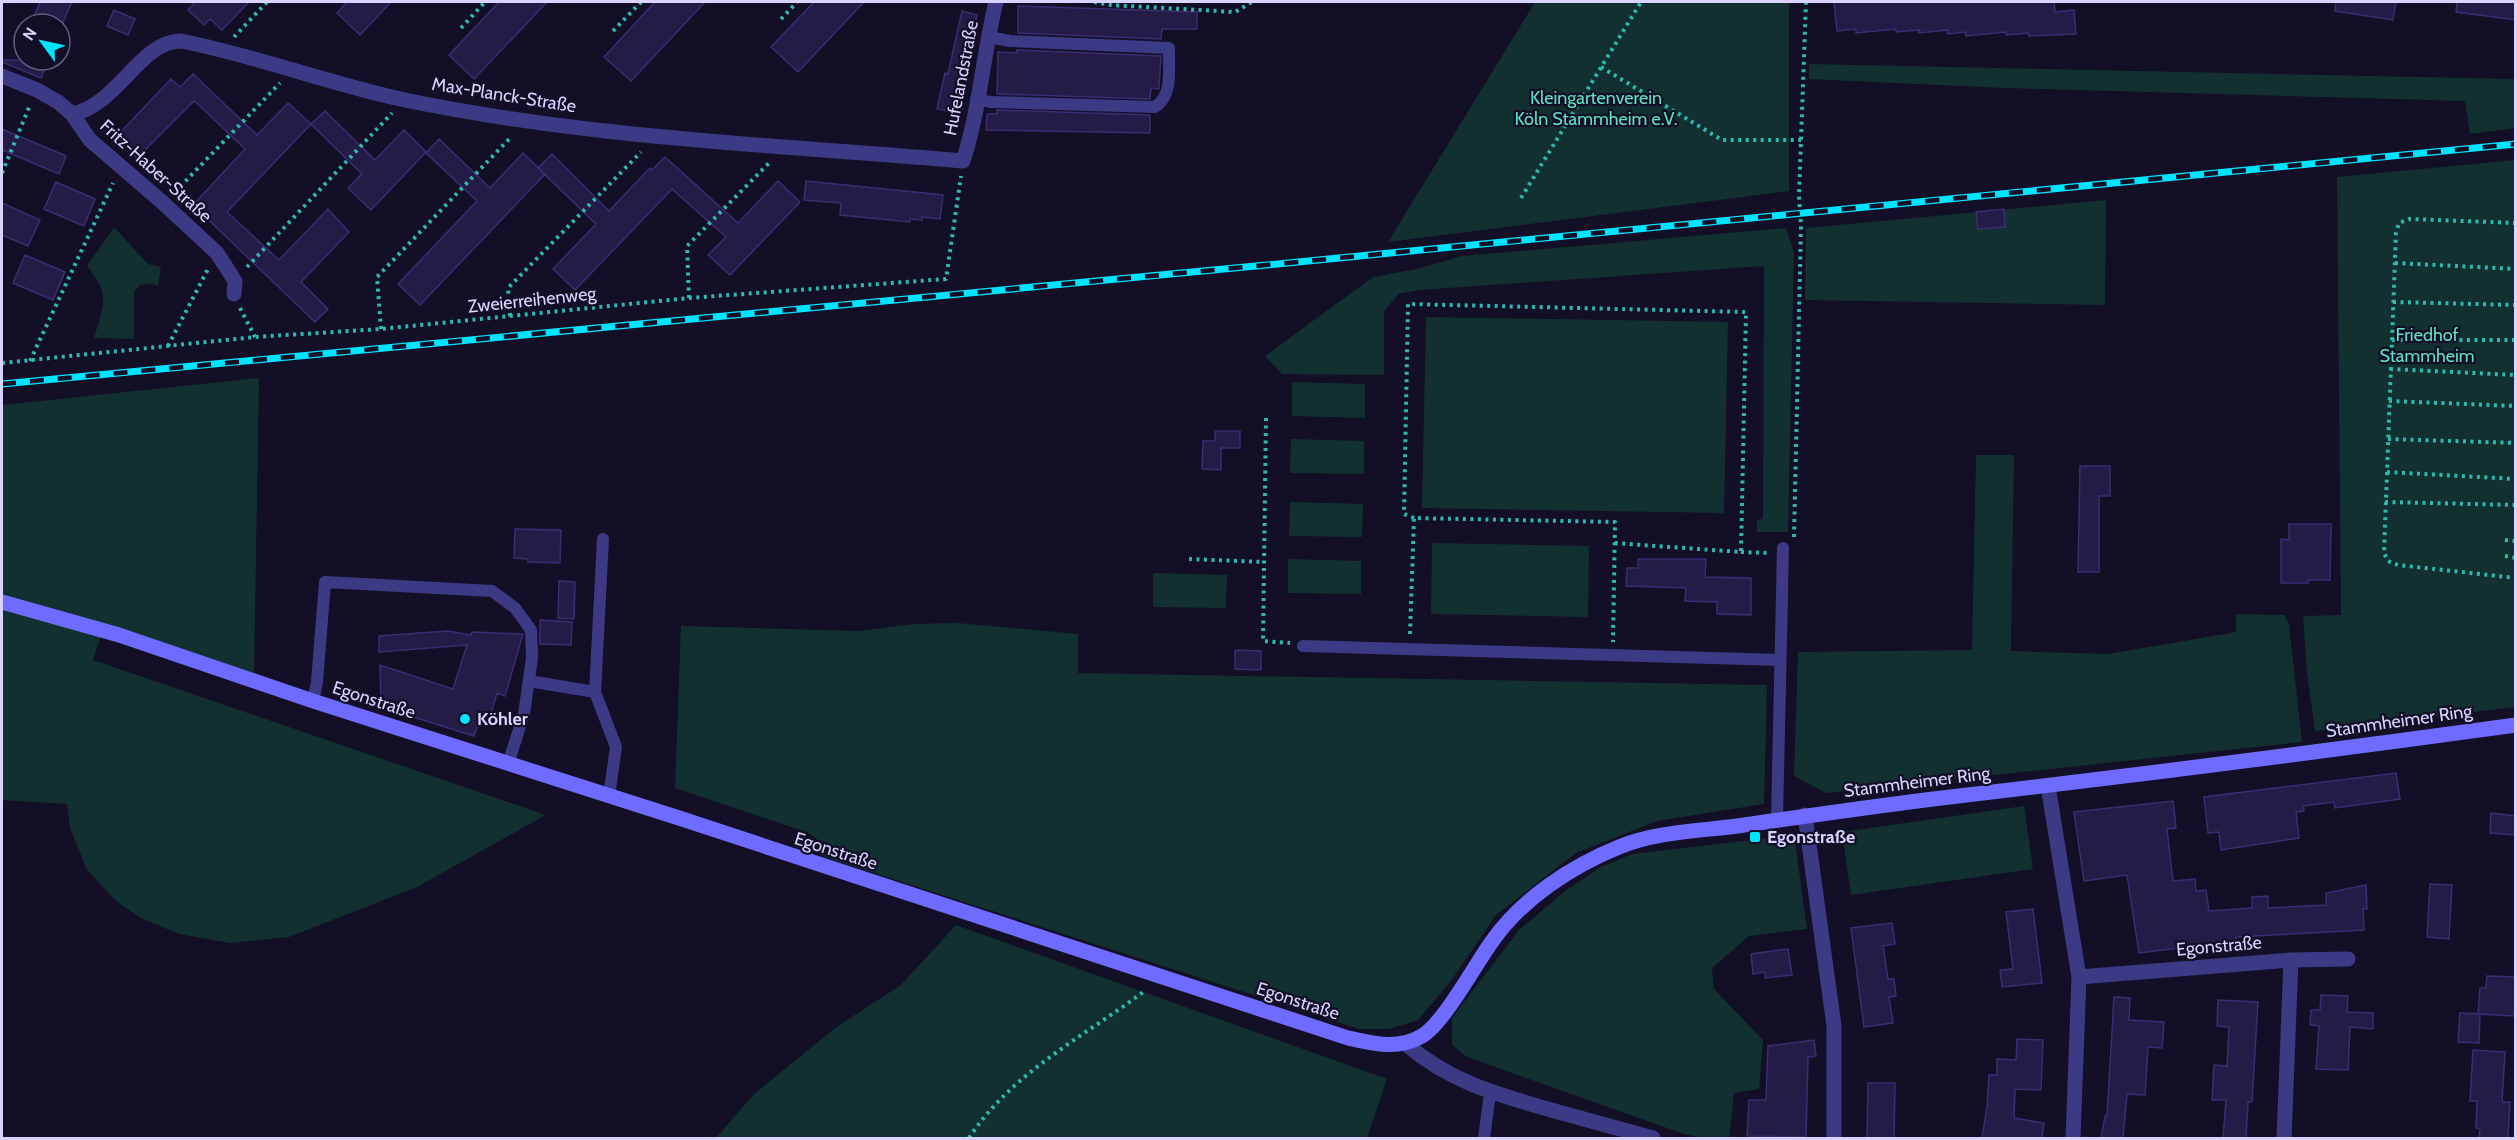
<svg xmlns="http://www.w3.org/2000/svg" width="2517" height="1140" font-family="Cabin,sans-serif">
<style>
.green{fill:#12302f}
.building{fill:#241b47;stroke:#3b2d73;stroke-width:1.5}
.lines{fill:none;stroke-linecap:round;stroke-linejoin:round}
.path{stroke:#2fb8b0;stroke-width:4;stroke-dasharray:3 4.5;stroke-linecap:butt}
.lane{stroke:#3d3a85;stroke-width:12}
.street{stroke:#3d3a85;stroke-width:15}
.secondary{stroke:#6f6bff;stroke-width:15}
.rail-casing{stroke:#00e5ff;stroke-width:7}
.rail{stroke:#130f26;stroke-width:4.5;stroke-dasharray:14;stroke-linecap:butt}
.poi-dot{fill:#00e5ff;stroke:#130f26;stroke-width:2}
.labels{text-anchor:middle;stroke-width:4.5;stroke-linejoin:round;paint-order:stroke}
.street-label{font-size:18px;fill:#d9d4ff;stroke:#130f26}
.park-label{font-size:18px;fill:#5fe0c0;stroke:#130f26}
.poi-label{font-size:18px;font-weight:bold;fill:#d9d4ff;stroke:#130f26;text-anchor:start}
</style>
<rect width="100%" height="100%" fill="#130f26"/>
<path class="green" d="M1535,2H1789V191L1388,242Z
M1809,64L2515,79V128L2470,134L2465,101L2005,88L1809,79Z
M2515,160V707L2315,731L2307,673L2303,616L2341,615L2337,177Z
M2106,200L2105,305L1805,300L1806,228Z
M114,227L148,264L161,267L158,286L151,284L140,285L134,292V339L94,338C104,303 111,296 87,266Z
M1786,228L1794,252L1788,532H1757V520L1763,519L1764,266L1420,290L1398,294L1384,312V375L1282,374L1265,356L1373,277L1417,269L1462,256Z
M1426,317L1728,322L1724,513L1422,508Z
M259,378L254,673L105,624L93,660L546,815L417,887L289,937L230,943L179,934L141,918L116,901L87,870L70,828L67,804L2,800V405Z
M1292,382L1365,384V418L1292,416Z
M1291,439L1364,441V474L1290,473Z
M1976,455H2014L2011,651L2108,654L2236,632V614L2284,615L2289,624L2302,742L1826,793L1794,776L1798,652L1972,650Z
M1290,502L1363,504L1362,537L1289,536Z
M1432,543L1589,546L1588,617L1431,614Z
M1288,559L1361,561V594L1288,593Z
M1153,573L1227,575L1226,608L1153,607Z
M957,623L1078,634V673L1767,685L1764,804L1657,821L1576,853L1496,915L1451,981L1418,1020L1389,1029H1359L821,856L817,839L806,832L675,788L681,626L858,631L914,624Z
M2024,806L2033,869L1851,895L1842,832Z
M1794,835L1807,929L1749,936L1712,968L1714,989L1763,1040L1759,1089L1734,1093L1729,1138H1704L1684,1134L1467,1057L1452,1045V1018L1519,930L1565,891L1601,867L1632,854Z
M956,925L1387,1079L1367,1138H716L753,1095L835,1028L901,985Z"/>
<path class="building" d="M40,2H72L62,24H31Z
M191,2H249L222,30L210,19L204,25L188,10L194,4Z
M347,2H391L360,35L337,13Z
M499,2H547L474,79L449,55Z
M655,2H705L631,81L604,57Z
M814,2H864L798,72L771,47Z
M1834,2H2054L2055,12L2074,10L2076,34L2029,36L2028,33L2006,35V32L1966,36L1965,32L1948,34L1947,30L1919,33V30L1896,32V29L1856,33V29L1837,31Z
M2336,2H2396L2393,20L2335,11Z
M2457,2H2516V20L2456,12Z
M1018,6L1197,12V29H1162L1161,39L1018,33Z
M114,10L135,19L128,35L107,26Z
M962,11L977,15L964,77L960,76L953,112L937,109L945,73L948,74Z
M1017,50L1161,56L1159,86V89L1151,88L1150,99L997,94L998,52L1017,53Z
M2,60H48L41,78L2,62Z
M193,74L257,135L288,103L311,124L227,212L279,260L328,209L349,232L301,282L328,309L315,322L193,205L245,149L200,106L194,101L137,158L116,137L171,79L180,87Z
M997,110L1150,115V133L986,130L987,114H997Z
M325,111L375,160L404,130L426,152L371,210L348,188L362,174L311,124Z
M2,129L66,156L59,174L2,150Z
M439,139L490,188L523,153L545,174L420,305L398,284L477,201L426,153Z
M552,154L609,211L650,168L652,170L665,157L738,223L778,181L800,202L730,275L708,255L726,237L672,189L575,290L553,269L596,224L538,168Z
M806,181L943,195L940,219L922,217V220L910,219V222L840,215L841,203L804,200Z
M56,182L95,199L84,226L44,209Z
M2,203L40,220L28,246L2,235Z
M2004,209L2005,227L1978,229L1976,212Z
M25,255L65,272L53,300L13,283Z
M1215,431H1240V448H1221V470L1202,469L1203,441H1215Z
M2080,466H2110V496H2099V572H2078Z
M2289,524H2331L2330,580H2309L2308,583H2281V539L2289,540Z
M515,529L561,530L560,563L528,562V559L514,558Z
M1638,559H1706L1705,577L1751,578V615L1717,614V602L1685,601L1686,588L1626,586L1627,568H1638Z
M559,581L575,582L574,619L558,618Z
M540,620L572,622L571,645L540,644Z
M448,631L471,635L472,632L523,634L505,696L497,693L489,720L480,718L474,736L381,707L380,665L453,689L467,645L379,652V636Z
M1235,650L1261,651V670L1235,669Z
M2396,773L2400,799L2335,808L2334,802L2303,806L2304,811L2296,812L2299,838L2221,850L2219,832L2208,833L2204,797Z
M2173,801L2176,828L2167,829L2173,881L2195,879L2196,891L2206,890L2209,911L2252,908V897L2268,896V908L2326,905V893L2366,885L2367,909H2363L2364,930L2236,937V941L2139,953L2127,875L2084,881L2074,812Z
M2491,813L2516,816V835L2490,833Z
M2430,884L2452,885L2449,939L2427,937Z
M2033,909L2042,983L2002,987L2000,970L2013,969L2006,912Z
M1892,923L1895,944L1883,946L1888,979H1894L1896,996L1889,997L1893,1023L1864,1027L1851,928Z
M1788,949L1792,975L1765,978V972L1753,974L1751,954Z
M2487,976L2516,977L2514,1016L2478,1014L2480,988H2486Z
M2321,995L2348,996L2347,1012L2373,1013V1029L2350,1027L2348,1070L2316,1069L2319,1026L2310,1025L2311,1010H2320Z
M2114,997L2130,998L2129,1020L2164,1022L2162,1048L2148,1047L2145,1095L2127,1094L2123,1138H2101L2105,1116H2107Z
M2218,1000L2258,1002L2252,1102H2248L2246,1138H2223L2226,1100H2212L2214,1065L2227,1066L2229,1027L2217,1026Z
M2460,1013L2480,1014L2479,1043L2458,1042Z
M2017,1039L2043,1040L2041,1090L2015,1089L2014,1118L2044,1123L2042,1138H1982L1987,1107L1989,1075H1997V1059L2016,1060Z
M1814,1040L1816,1056L1808,1057L1806,1137L1747,1136L1749,1100H1766L1768,1046Z
M2473,1050L2505,1052L2502,1102H2510L2508,1138H2479L2480,1129L2476,1128L2477,1101H2470Z
M1868,1083H1895L1894,1138H1867Z"/>
<g class="lines">
<path class="path" d="M1094,2L1111,5L1235,12L1252,2
M781,19L797,2
M461,28L485,2
M613,31L641,2
M234,37L267,2
M1601,67L1722,140H1801
M2,173L30,105
M175,192L280,83
M1521,198L1641,2
M2516,223L2410,219L2399,223L2396,233L2384,553L2388,561L2398,565L2516,578
M2395,263L2516,269
M247,267L392,113
M689,298L687,246L770,162
M2393,302L2516,305
M240,308L255,337
M510,316L508,288L641,152
M381,329L377,277L512,136
M2392,340H2516
M168,346L208,269
M30,361L113,183
M2,363L255,337L381,329L689,298L946,279L961,176
M2390,369L2516,375
M2389,401L2516,406
M1266,418L1263,641L1290,643
M2388,439L2516,443
M2387,472L2516,479
M2385,502L2516,505
M1414,518L1404,514L1408,304L1746,312L1741,552L1614,543
M1794,537L1801,226L1799,196L1806,2
M2505,540L2516,541
M1741,552L1768,553
M2505,556L2516,558
M1189,559L1264,562
M1410,634L1414,518L1615,522L1613,642
M969,1138C1012,1072 1085,1036 1146,990"/>
<path class="lane" d="M976,99L990,102L1155,107C1174,95 1168,68 1169,48L1010,41L988,37
M1303,646L1780,660
M529,681L595,692L603,539
M595,692L616,747L609,796
M313,701L317,682L325,582L492,591L515,608L531,630L532,658L524,714L508,764
M1777,819L1783,548
M1484,1138L1490,1093"/>
<path class="street" d="M2,76L37,90L58,102L72,114L90,140L162,202L217,253L235,281L234,294
M72,114C118,105 140,41 181,41C257,56 330,84 405,100C588,138 777,145 963,161C980,109 983,54 996,2
M2048,786L2079,977L2073,1138
M1805,815L1834,1026V1138
M2079,977L2291,960L2348,959
M1406,1044C1450,1082 1496,1094 1551,1110C1585,1119 1619,1129 1653,1138
M2284,1138L2291,960"/>
<path class="secondary" d="M2,602L119,635L313,701L679,818L1348,1038C1374,1044 1398,1050 1422,1036C1444,1023 1476,963 1493,940C1523,898 1572,866 1619,847C1655,832 1699,831 1737,826C1800,817 1862,808 1925,800C2122,777 2319,752 2516,725"/>
<g class="rail-casing">
<path id="rail" d="M2,384L1256,266L2516,144"/>
</g>
<use href="#rail" class="rail"/>
</g>
<g class="poi-dot">
<circle cx="465" cy="719" r="6"/>
<rect x="1749" y="831" width="12" height="12" rx="3"/>
</g>
<g class="labels">
<g class="street-label">
<text transform="translate(961 78) rotate(-79)" y="6">Hufelandstraße</text>
<text transform="translate(504 95) rotate(9)" y="6">Max-Planck-Straße</text>
<text transform="translate(156 171) rotate(42)" y="6">Fritz-Haber-Straße</text>
<text transform="translate(532 300) rotate(-6)" y="6">Zweierreihenweg</text>
<text transform="translate(374 700) rotate(18)" y="6">Egonstraße</text>
<text transform="translate(2399 721) rotate(-8)" y="6">Stammheimer Ring</text>
<text transform="translate(1917 782) rotate(-7)" y="6">Stammheimer Ring</text>
<text transform="translate(836 851) rotate(18)" y="6">Egonstraße</text>
<text transform="translate(2219 946) rotate(-5)" y="6">Egonstraße</text>
<text transform="translate(1298 1001) rotate(18)" y="6">Egonstraße</text>
</g>
<g class="park-label">
<text x="1596" y="104">Kleingartenverein<tspan x="1596" dy="21">Köln Stammheim e.V.</tspan></text>
<text x="2427" y="341">Friedhof<tspan x="2427" dy="21">Stammheim</tspan></text>
</g>
<g class="poi-label">
<text x="477" y="725">Köhler</text>
<text x="1767" y="843">Egonstraße</text>
</g>
</g>
<rect width="2517" height="1140" fill="none" stroke="#d9d4ff" stroke-width="6"/>
<g transform="translate(42 42) rotate(303)"><circle r="28" fill="#130f26" stroke="#625e7d" stroke-width="1.5"/>
<path d="M0-4.5L10 22L0 15L-10 22Z" fill="#00e5ff"/>
<text y="-9" font-size="16" font-weight="bold" text-anchor="middle" fill="#d9d4ff">N</text>
</g>
</svg>
